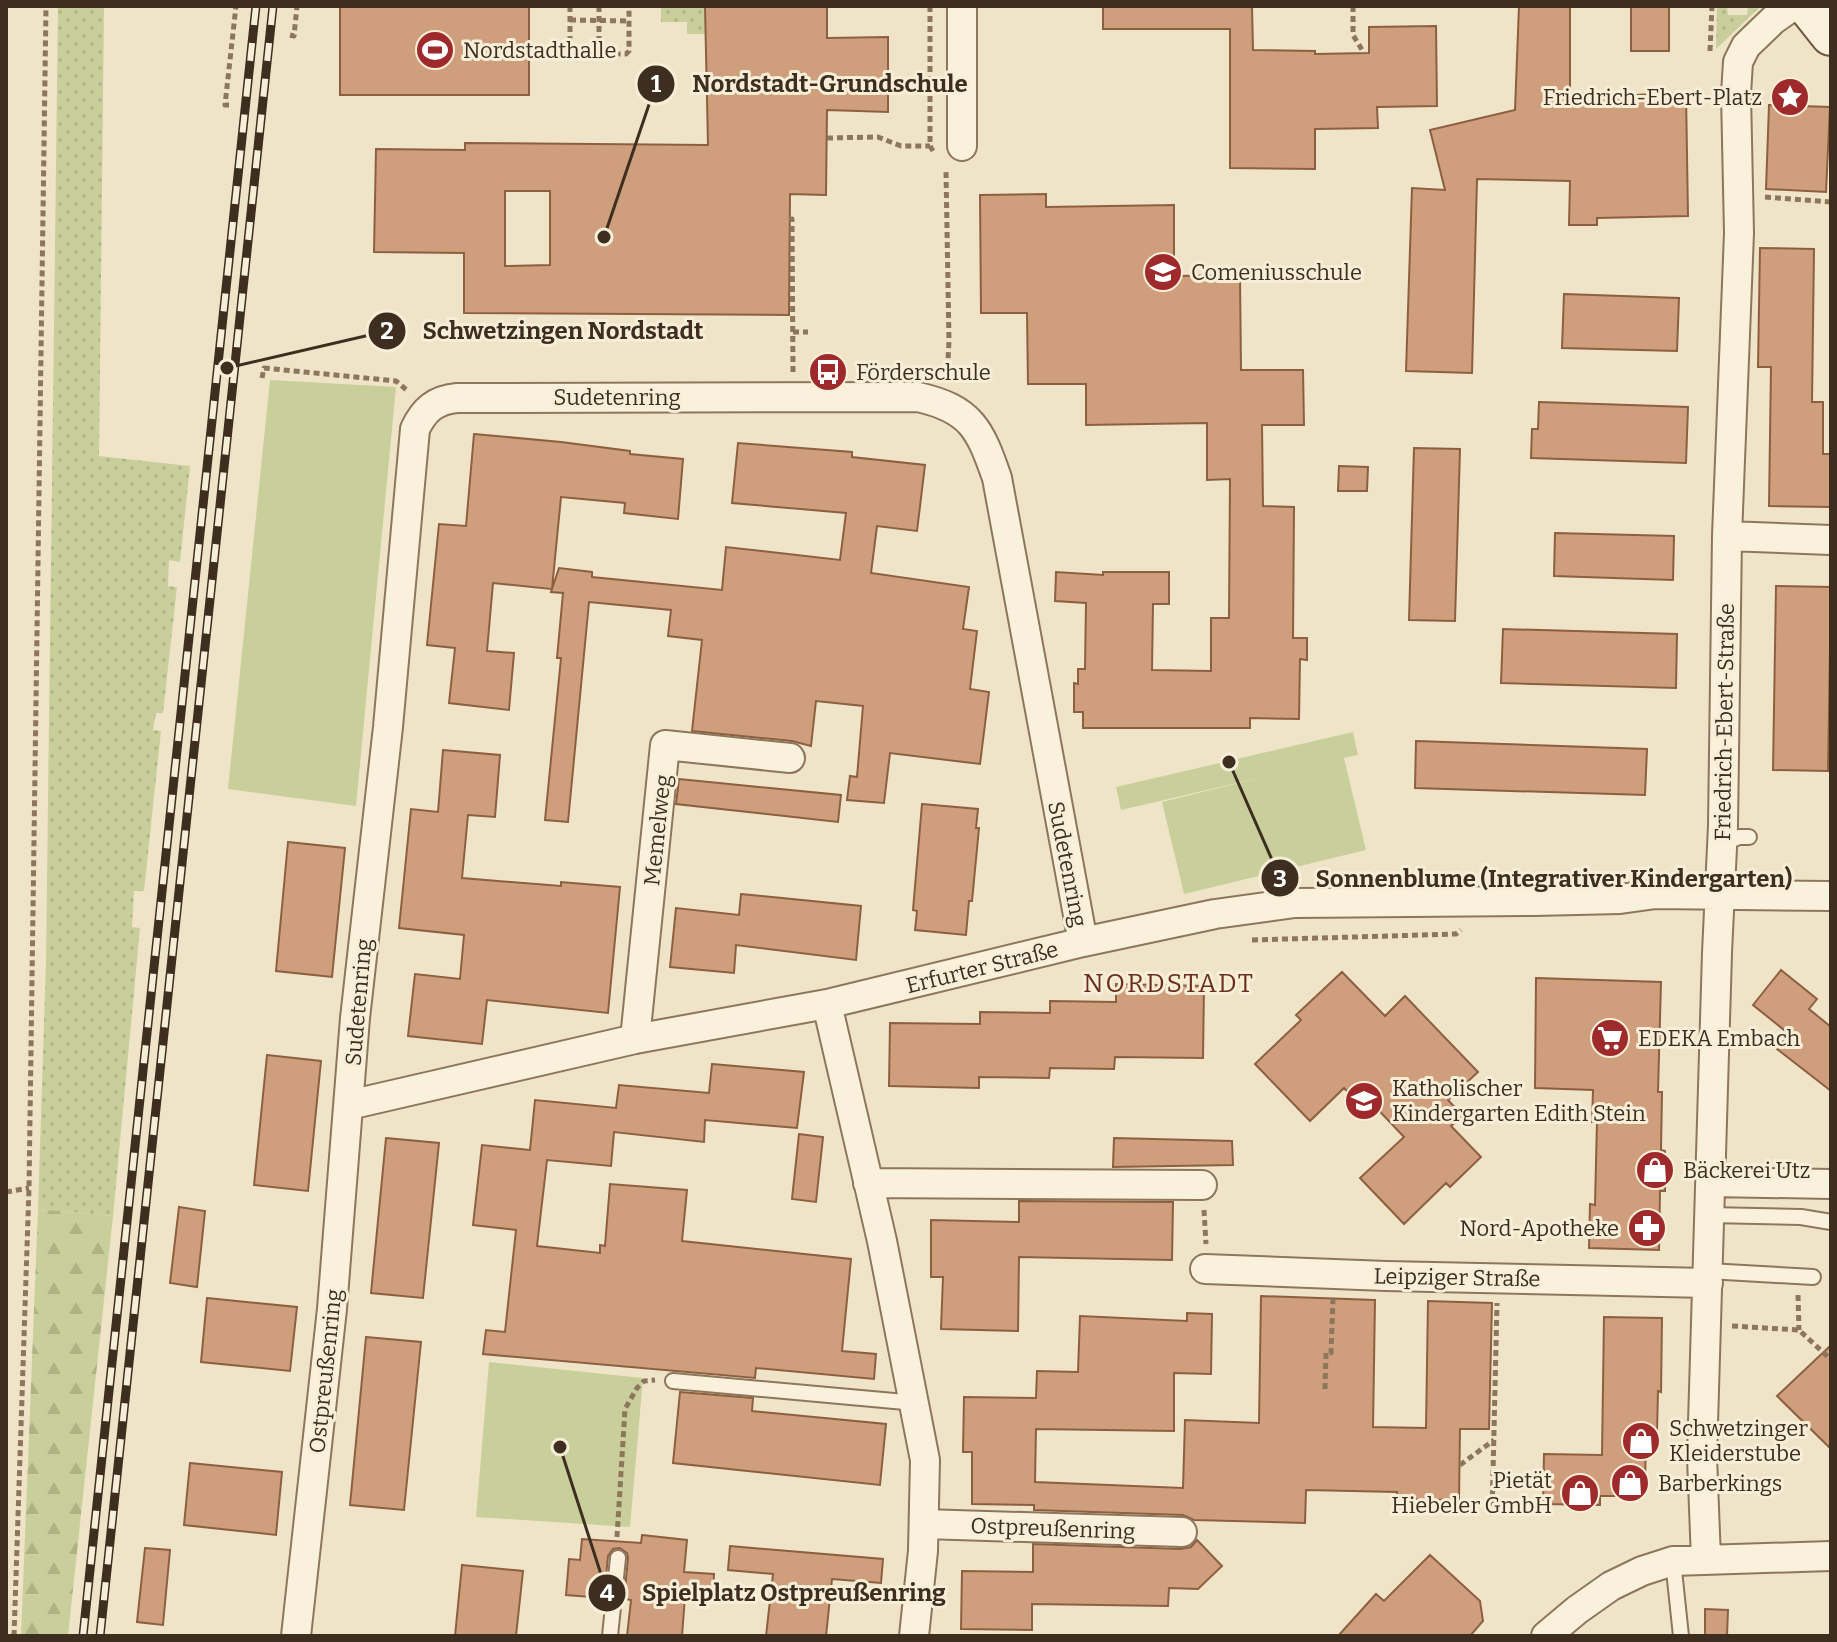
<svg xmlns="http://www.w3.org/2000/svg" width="1837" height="1642" font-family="Bitter,serif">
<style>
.grass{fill:url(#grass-dots)}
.forest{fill:url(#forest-firs)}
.park{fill:#c9cf9b}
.building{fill:#cf9f7d;stroke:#8d5f41;stroke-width:2;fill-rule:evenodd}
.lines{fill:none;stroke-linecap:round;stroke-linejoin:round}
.service-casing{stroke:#8d765c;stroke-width:18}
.minor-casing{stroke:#8d765c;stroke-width:32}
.secondary-casing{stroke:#6f573f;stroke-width:44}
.path{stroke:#8d765c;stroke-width:5;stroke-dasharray:6 4;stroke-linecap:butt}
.service{stroke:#faf1dc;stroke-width:14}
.minor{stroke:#faf1dc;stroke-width:28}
.secondary{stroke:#faf1dc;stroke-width:40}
.rail-casing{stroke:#3d2e20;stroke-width:9}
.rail{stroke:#f7eed8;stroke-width:6;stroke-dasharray:18;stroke-linecap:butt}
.labels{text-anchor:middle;stroke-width:6;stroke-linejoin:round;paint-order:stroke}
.poi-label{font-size:22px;fill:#3d2e20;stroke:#f7eed8;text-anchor:start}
.street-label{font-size:22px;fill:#3d2e20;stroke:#f7eed8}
.quarter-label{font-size:26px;letter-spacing:2px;fill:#6b2e1e;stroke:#f7eed8}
.leader{fill:none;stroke:#3d2e20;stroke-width:3}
.callout-dot{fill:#3d2e20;stroke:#f7eed8;stroke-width:3}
.mark-label{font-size:24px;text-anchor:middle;font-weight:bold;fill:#fff}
.callout-label{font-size:24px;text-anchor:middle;font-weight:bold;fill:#3d2e20;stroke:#f7eed8;stroke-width:6;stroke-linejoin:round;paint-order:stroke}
</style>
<defs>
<pattern id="grass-dots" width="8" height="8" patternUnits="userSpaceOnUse" patternTransform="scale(2)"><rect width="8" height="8" fill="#c9cf9b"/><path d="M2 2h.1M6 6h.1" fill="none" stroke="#aeb285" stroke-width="1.8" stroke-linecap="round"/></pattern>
<pattern id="forest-firs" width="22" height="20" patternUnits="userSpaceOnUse" patternTransform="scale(2)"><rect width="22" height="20" fill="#c9cf9b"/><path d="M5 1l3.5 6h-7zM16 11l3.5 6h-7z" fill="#aeb285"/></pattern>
</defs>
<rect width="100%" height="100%" fill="#f0e4c8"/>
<path class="grass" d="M58,6H104L99,456L190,466L180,562L169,560L168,586L177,587L163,713H156L153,730L161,731L144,891H134L132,927L140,928L113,1216L38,1209L46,961Z
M661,6H705L706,34H687V22H661Z
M1717,6H1727L1728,15H1747L1748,6H1761L1716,49Z"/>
<path class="forest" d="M38,1209L113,1216L68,1636H21Z"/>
<path class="park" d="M270,380L396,387L356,806L228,789Z
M1353,732L1358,755L1344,758L1366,850L1184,894L1162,802L1263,777L1121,810L1116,787Z
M489,1362L643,1378L630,1527L476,1517Z"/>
<path class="building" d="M340,6H529V95H340Z
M705,6H827V38L888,37V112L827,110L826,195L790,194L789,315L464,313V253L374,252L376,149L465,150V143L708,145ZM505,191H550V265L505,266Z
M1103,6H1252L1253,50L1315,51V54L1369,53V27L1436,26L1437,106L1377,107L1378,128L1315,129V169L1230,168V29H1103Z
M1519,6H1570V93L1633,95L1686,93L1688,216L1597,218V225H1569L1570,181L1477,179L1472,373L1406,371L1412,188L1445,190L1430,130L1515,110Z
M1631,6H1669V51H1631Z
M1769,105L1830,107L1826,192L1766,189Z
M1046,194V207L1174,205V276L1240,275L1241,370H1303L1304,425H1262L1263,506L1294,507L1293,638H1307V660L1300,659L1299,719L1250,718V728H1083V712H1074V683L1078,684V669H1085L1086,603L1055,601L1056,572L1103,575V572H1169V604H1153L1152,670L1211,671V618H1229L1230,479L1207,480V423L1086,425V384H1028L1027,313H981L980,195Z
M1760,248L1814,249L1812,402H1823V454H1831V507L1769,506L1771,367H1758Z
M1564,294L1679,298L1677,351L1562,348Z
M1539,402L1688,407L1686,463L1531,458L1532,429H1538Z
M474,434L561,442L630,451V454L683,459L678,519L624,513L625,503L561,497L552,589L559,568L592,572V577L722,590L726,547L840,560L846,513L732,503L738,443L852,452V457L925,465L917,531L877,526L871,573L969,587L963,629L977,631L970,689L989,692L980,764L890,753L884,803L847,800L850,776L857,777L863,706L816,701L811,746L792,741L692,731L702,640L668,636L671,610L589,602L568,822L545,820L561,658H557L563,593L551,592L552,589L493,583L487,651L514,653L509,710L449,703L455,648L427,645L439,524L466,526Z
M1414,448L1460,449L1455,621L1409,620Z
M1339,466L1368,467L1367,491H1338Z
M1555,533L1674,536L1673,580L1554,576Z
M1776,586L1831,587L1828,771L1773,770Z
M1503,629L1677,634L1676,688L1501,683Z
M1416,741L1647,749L1645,795L1415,788Z
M443,750L500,755L495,817L468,815L462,878L561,886V882L620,887L608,1013L487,1000L482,1044L408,1036L415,974L460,979L464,935L399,928L411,809L438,812Z
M679,779L841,795L838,822L676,804Z
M922,804L978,809L976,828H979L972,901H969L966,935L915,930L917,911L913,910Z
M288,842L345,848L332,977L276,971Z
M741,894L861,906L856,960L736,945L734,973L670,967L676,908L739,915Z
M1781,970L1817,999L1809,1009L1831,1027V1091L1777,1049L1789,1034L1753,1005Z
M1342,972L1385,1016L1405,996L1478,1072L1448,1100L1463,1116L1451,1126L1481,1157L1450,1187L1446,1183L1404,1224L1360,1178L1404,1137L1369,1100L1361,1106L1344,1088L1310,1121L1255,1064L1301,1020L1296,1015Z
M1536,978L1661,982L1658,1092H1662L1661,1150L1665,1151V1191H1660L1659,1250L1589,1248L1590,1204L1595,1205L1597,1121L1592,1122L1593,1090L1535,1088Z
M1116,984L1204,986L1203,1058L1115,1057L1114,1069L1050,1068L1049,1078L979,1077V1088L889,1086L890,1023L980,1024V1012L1050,1013V1001L1116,1002Z
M267,1055L321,1061L308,1191L254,1185Z
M712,1064L804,1072L797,1128L705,1120L704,1142L614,1132L611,1166L547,1160L537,1246L600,1253V1245L605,1246L610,1184L687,1190L682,1241L851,1259L842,1351L876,1354L874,1379L756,1368L755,1378L483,1354L486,1330L505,1332L516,1230L473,1225L482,1145L530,1150L535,1100L616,1108L619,1085L709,1093Z
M799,1134L823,1137L816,1202L792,1199Z
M386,1138L439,1143L423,1298L371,1293Z
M1114,1138L1232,1141L1233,1165L1113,1167Z
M1019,1201L1173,1202L1172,1260L1019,1257L1018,1331L941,1329L943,1277H931V1220L1019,1222Z
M179,1207L205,1211L197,1287L170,1283Z
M1261,1296L1375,1300L1373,1427L1426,1428L1428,1301L1492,1303L1489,1429H1460L1459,1500L1397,1499V1492L1306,1490L1305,1523L1194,1520L1183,1515L1034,1510V1505L972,1504V1452H963L964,1397L1036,1398L1037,1371L1078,1372L1080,1316L1187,1321V1313L1212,1314L1211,1374L1174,1373V1431L1036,1429L1035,1482L1183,1488L1185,1420L1259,1423Z
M207,1298L297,1307L290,1371L201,1362Z
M1604,1317L1662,1318L1661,1392L1658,1391L1657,1432H1646L1645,1488L1625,1487L1624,1496H1600V1505L1543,1504L1544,1454L1602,1455Z
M366,1337L421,1342L404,1510L350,1505Z
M1831,1345V1449L1777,1396Z
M680,1392L753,1398L752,1411L886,1424L880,1485L673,1463Z
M190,1463L282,1472L276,1535L184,1525Z
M642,1535L687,1540L684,1572L714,1574L713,1599L685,1596L682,1636H627L631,1600L624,1599L628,1558L627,1553L620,1548L613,1549L608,1556L604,1598L566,1595L569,1559L580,1560L582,1539L641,1543Z
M1197,1540L1222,1566L1198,1589L1169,1588L1168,1606L1032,1604V1630L961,1629L962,1571L1033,1572V1544L1181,1549L1191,1547Z
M730,1546L883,1559L881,1583L832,1579L826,1636H766L773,1574L728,1570Z
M145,1548L170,1550L163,1625L137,1622Z
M1430,1555L1480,1601L1483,1621L1470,1636H1338L1376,1594L1384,1601Z
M462,1565L523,1571L516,1636H455Z
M1705,1609L1728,1610L1727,1636H1705Z"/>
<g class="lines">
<g class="service-casing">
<path id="service" d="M1722,844L1739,837H1749
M1709,1215L1801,1217L1831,1222
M1708,1271L1813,1277
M673,1381L916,1403
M1673,1561L1681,1636
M610,1636L618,1558"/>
</g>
<g class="minor-casing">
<path id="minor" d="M962,6V146
M1727,536L1831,540
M827,1004L882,1241L925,1460L923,1551L914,1636
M635,1039L665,745L790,758
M349,1105L635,1039L827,1004L1083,942L1215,914L1295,903L1534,901L1620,899L1656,894L1831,896
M1711,1182L1831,1184
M868,1183L1202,1185
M1205,1269L1386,1276L1708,1283
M924,1524L1182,1532
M1706,1559L1702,1457L1717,953L1723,826L1727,536L1739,233L1736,94L1738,62L1746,46L1773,20L1793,6
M296,1636L332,1309L355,1018L388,727L415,429C424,410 435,400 457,398L918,397C971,409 980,429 997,478L1083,942
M1546,1636L1577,1610L1611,1586L1642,1571L1673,1561L1831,1556"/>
</g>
<g class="secondary-casing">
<path id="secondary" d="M1808,6L1831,35"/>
</g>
<path class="path" d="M570,6V49L574,54H626L629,51V6
M599,6V54
M930,6V146L933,151
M1353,6V35L1364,53
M570,20L629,21
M290,35L294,36L297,6
M1710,51L1712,6
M229,105H225L236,6
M827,138L878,137L901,146H930
M1765,197L1831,202
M789,219H792L793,372
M793,332H808
M262,378L264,368L396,381L409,392
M947,378L949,341L946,172L948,169
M1252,940L1456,934L1461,930
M6,1192L29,1188
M1204,1210L1206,1244
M1798,1295L1799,1330
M1732,1326L1799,1330L1828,1357
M1325,1389L1326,1353H1331L1333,1299
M1460,1465L1494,1440
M1492,1516L1497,1303
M617,1537L625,1409L637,1388L644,1381L655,1380
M14,1636L29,1188L46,6"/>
<use href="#service" class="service"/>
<use href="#minor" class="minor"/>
<use href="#secondary" class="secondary"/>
<g class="rail-casing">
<path id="rail" d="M83,1636L256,6
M100,1636L273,6"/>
</g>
<use href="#rail" class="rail"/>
</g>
<defs>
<g id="stadium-disc" transform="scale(2)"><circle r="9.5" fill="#9e2a2b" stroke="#f7eed8"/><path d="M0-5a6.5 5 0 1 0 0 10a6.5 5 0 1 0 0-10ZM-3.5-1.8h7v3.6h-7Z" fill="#fff"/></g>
<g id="sight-disc" transform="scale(2)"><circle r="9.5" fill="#9e2a2b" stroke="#f7eed8"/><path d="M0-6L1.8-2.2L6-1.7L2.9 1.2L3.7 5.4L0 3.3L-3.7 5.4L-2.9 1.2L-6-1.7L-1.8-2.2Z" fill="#fff"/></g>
<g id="school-disc" transform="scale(2)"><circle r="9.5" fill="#9e2a2b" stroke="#f7eed8"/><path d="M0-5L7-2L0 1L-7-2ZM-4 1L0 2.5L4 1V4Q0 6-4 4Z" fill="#fff"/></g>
<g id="bus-disc" transform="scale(2)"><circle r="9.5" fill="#9e2a2b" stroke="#f7eed8"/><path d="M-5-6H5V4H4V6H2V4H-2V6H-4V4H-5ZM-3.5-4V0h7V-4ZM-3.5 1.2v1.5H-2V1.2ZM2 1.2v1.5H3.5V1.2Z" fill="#fff"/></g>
<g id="supermarket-disc" transform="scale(2)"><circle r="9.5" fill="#9e2a2b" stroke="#f7eed8"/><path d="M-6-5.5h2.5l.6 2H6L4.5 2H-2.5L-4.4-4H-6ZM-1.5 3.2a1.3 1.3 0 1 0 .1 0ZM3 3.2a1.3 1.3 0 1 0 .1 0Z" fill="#fff"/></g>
<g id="shop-disc" transform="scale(2)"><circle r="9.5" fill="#9e2a2b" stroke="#f7eed8"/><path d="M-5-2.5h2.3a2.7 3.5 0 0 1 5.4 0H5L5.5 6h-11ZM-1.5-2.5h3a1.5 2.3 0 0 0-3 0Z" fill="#fff"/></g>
<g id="pharmacy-disc" transform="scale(2)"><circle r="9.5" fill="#9e2a2b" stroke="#f7eed8"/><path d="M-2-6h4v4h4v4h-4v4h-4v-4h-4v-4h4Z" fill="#fff"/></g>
</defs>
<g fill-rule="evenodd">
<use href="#stadium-disc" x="435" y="50"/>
<use href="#sight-disc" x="1790" y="97"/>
<use href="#school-disc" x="1163" y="272"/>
<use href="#bus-disc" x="828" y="372"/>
<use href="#supermarket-disc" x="1610" y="1038"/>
<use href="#school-disc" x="1364" y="1101"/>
<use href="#shop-disc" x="1655" y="1170"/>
<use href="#pharmacy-disc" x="1647" y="1228"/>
<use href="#shop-disc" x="1641" y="1441"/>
<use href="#shop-disc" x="1630" y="1483"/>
<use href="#shop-disc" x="1580" y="1493"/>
</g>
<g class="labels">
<g class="poi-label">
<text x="463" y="58">Nordstadthalle</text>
<text x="1762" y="105" text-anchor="end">Friedrich-Ebert-Platz</text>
<text x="1191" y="280">Comeniusschule</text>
<text x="856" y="380">Förderschule</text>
<text x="1638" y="1046">EDEKA Embach</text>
<text x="1392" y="1096">Katholischer<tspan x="1392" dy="25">Kindergarten Edith Stein</tspan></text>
<text x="1683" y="1178">Bäckerei Utz</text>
<text x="1619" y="1236" text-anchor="end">Nord-Apotheke</text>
<text x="1669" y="1436">Schwetzinger<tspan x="1669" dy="25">Kleiderstube</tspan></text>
<text x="1552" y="1488" text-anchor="end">Pietät<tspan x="1552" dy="25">Hiebeler GmbH</tspan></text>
<text x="1658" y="1491">Barberkings</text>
</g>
<g class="street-label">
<text x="617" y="405">Sudetenring</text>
<text transform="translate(1724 722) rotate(-89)" y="8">Friedrich-Ebert-Straße</text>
<text transform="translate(657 830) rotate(-84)" y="8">Memelweg</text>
<text transform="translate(1068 864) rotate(79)" y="8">Sudetenring</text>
<text transform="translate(982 967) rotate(-14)" y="8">Erfurter Straße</text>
<text transform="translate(358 1002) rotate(-85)" y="8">Sudetenring</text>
<text transform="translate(1457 1277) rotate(1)" y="8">Leipziger Straße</text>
<text transform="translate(325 1371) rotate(-84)" y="8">Ostpreußenring</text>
<text transform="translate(1053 1528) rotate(2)" y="8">Ostpreußenring</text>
</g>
<g class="quarter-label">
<text x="1169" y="992">NORDSTADT</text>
</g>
</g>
<path class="leader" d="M604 237L656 84M227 368L387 331M1229 762L1280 878M560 1447L607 1593"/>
<g class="callout-dot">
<circle cx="604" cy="237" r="8"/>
<circle cx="227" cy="368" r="8"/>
<circle cx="1229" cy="762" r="8"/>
<circle cx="560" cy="1447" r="8"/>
<circle cx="656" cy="84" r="20"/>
<circle cx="387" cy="331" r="20"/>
<circle cx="1280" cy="878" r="20"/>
<circle cx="607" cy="1593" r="20"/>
</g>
<g class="mark-label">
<text x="656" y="92">1</text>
<text x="387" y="339">2</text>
<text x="1280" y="887">3</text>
<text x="607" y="1601">4</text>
</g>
<g class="callout-label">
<text x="830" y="92">Nordstadt-Grundschule</text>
<text x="563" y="339">Schwetzingen Nordstadt</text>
<text x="1554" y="887">Sonnenblume (Integrativer Kindergarten)</text>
<text x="794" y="1601">Spielplatz Ostpreußenring</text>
</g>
<rect width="1837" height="1642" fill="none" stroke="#3d2e20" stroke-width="16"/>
</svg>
